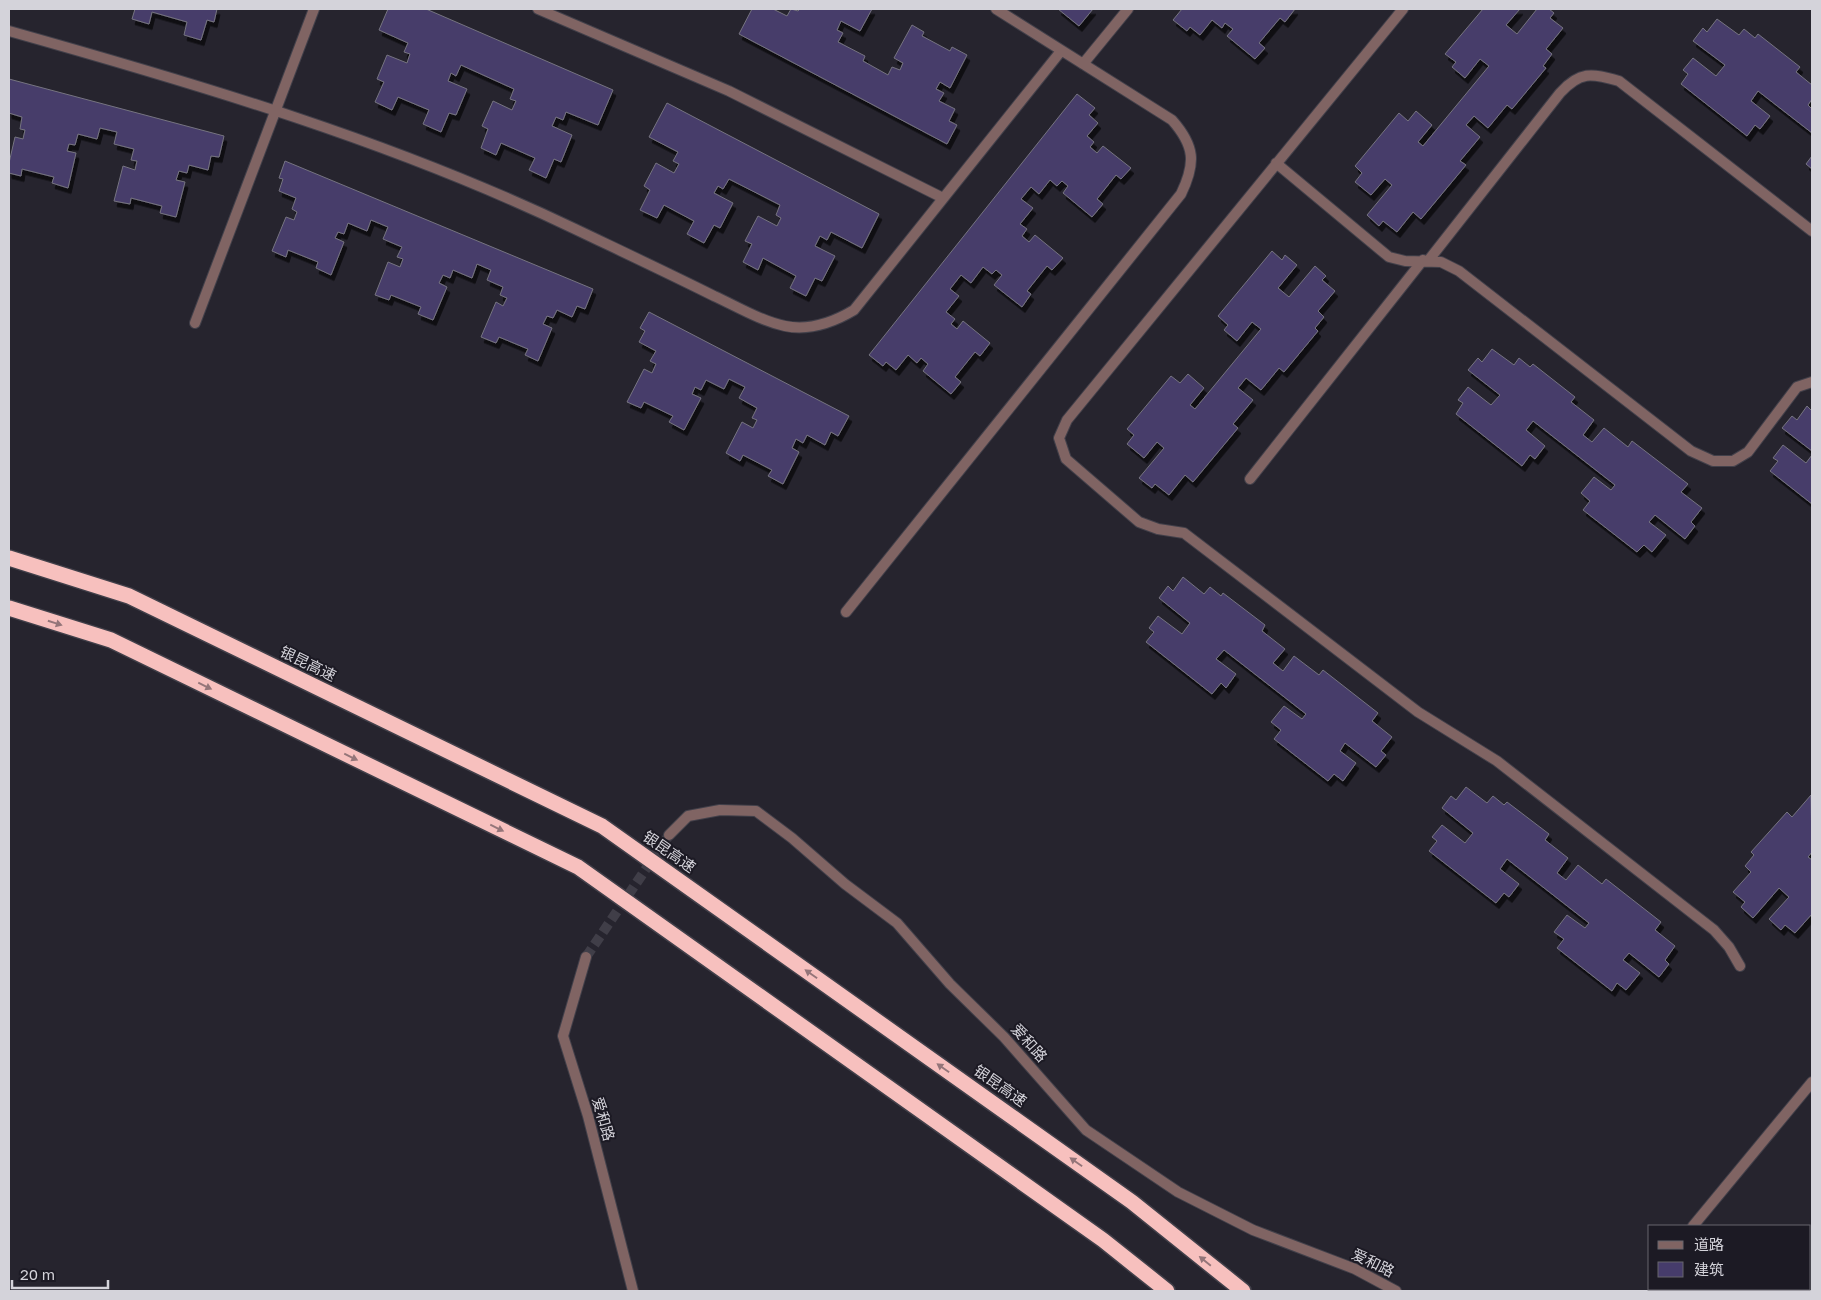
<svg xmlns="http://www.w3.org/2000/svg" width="1821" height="1300" font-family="'Golos Text','Noto Sans SC',sans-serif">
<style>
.building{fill:#463c6b;stroke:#767480;filter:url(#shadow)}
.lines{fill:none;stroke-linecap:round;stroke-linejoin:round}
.minor-tunnel{stroke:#403e48;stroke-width:10;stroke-dasharray:10 5;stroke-linecap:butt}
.service-casing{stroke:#42404a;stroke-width:12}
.minor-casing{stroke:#42404a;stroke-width:12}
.motorway-casing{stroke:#42404a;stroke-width:18}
.service{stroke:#806463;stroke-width:10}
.minor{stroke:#806463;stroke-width:10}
.motorway{stroke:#f7c0be;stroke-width:15}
.oneway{fill:#947579}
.labels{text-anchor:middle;stroke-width:4;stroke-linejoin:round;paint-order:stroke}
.street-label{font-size:15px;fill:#d4d3da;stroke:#1c1a24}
</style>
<defs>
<filter id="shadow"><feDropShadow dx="3" dy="5.5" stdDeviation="0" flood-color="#0009"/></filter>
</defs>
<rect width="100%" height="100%" fill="#26242e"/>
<path class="building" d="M135,9H217L214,22L207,20L201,40L184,35L187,22L152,12L149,24L132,19Z
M388,9H426L613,90L598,125L566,112L563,120L556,117L552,126L572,135L561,162L554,159L546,178L529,170L535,158L501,143L496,155L481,148L488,129L482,126L493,101L512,110L516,101L510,99L514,89L461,65L456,76L451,73L448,81L467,89L456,115L449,113L441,132L423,124L429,110L398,97L392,110L375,102L384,82L377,79L387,55L407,63L410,54L404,52L408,43L379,30Z
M752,9H773L787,16L791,9L798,11L800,9H872L860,31L841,21L837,30L843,33L838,42L865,56L863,61L888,75L892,67L900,70L903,63L894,58L912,25L924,32L922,36L950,51L952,47L967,55L950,88L940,82L936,89L944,93L939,101L955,109L949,121L957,125L947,144L739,34Z
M1058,9H1093L1079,26Z
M1182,9H1295L1285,22L1280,18L1259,43L1265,48L1255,59L1227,36L1233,29L1225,23L1222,28L1212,20L1200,35L1190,27L1187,31L1173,20Z
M1483,9H1520L1506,25L1517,34L1537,9H1549L1554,13L1550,18L1563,28L1546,49L1552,54L1543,66L1546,68L1512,109L1507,105L1488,128L1474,116L1466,125L1480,137L1460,161L1466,165L1421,219L1413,212L1397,232L1383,221L1379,226L1367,215L1392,185L1385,179L1371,195L1355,182L1362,173L1355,166L1399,113L1408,121L1416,111L1432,125L1418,142L1423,146L1489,66L1480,59L1465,78L1452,67L1456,62L1445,54Z
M1717,19L1739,35L1744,29L1755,38L1758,34L1800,67L1796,72L1812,85V99L1808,105L1812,109V133L1758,91L1751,101L1770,116L1760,129L1755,125L1747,136L1681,84L1688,74L1683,70L1693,58L1716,76L1725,65L1693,41L1703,28L1707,32Z
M9,79L224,136L219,157L211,156L208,170L189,165L187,173L179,171L176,180L185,182L176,217L160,213L162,206L131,198L130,204L114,201L123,166L135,170L137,161L131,160L134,149L114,144L117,132L100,128L97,139L78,134L75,145L69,144L67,151L76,153L68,188L52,183L54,177L22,169L21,176L9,173V163L15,137L23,139L25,130L20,129L22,117L9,113Z
M1077,94L1095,108L1089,115L1098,123L1087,136L1094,142L1090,147L1097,153L1103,146L1131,168L1121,179L1116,175L1097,199L1103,204L1092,217L1063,193L1068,186L1062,181L1057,186L1050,180L1039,194L1031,187L1021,199L1033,208L1020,224L1027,229L1022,236L1029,242L1035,235L1063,258L1052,270L1047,266L1027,291L1031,294L1022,307L994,285L1002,275L996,270L992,274L983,267L971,283L961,275L950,289L959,296L946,312L955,319L951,324L957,329L963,321L990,343L980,356L975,352L955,377L961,382L951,394L923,371L928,364L921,358L917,363L908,355L896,370L886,362L883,366L869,355Z
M667,103L879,214L862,248L831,232L827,240L820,236L815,246L835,256L822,281L815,278L806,296L790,288L796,276L763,258L758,270L743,262L752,244L745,241L758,216L777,226L781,218L776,215L780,205L729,179L723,189L718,186L714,193L733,203L720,228L714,225L704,243L687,234L694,221L664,205L657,218L640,210L650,190L644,186L656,163L674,173L679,164L673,161L678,152L649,137Z
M1812,156V169L1806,164Z
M285,161L593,289L585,309L577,306L572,317L557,310L553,318L547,316L543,324L552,328L538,361L525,355L528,349L499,337L496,343L481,337L496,302L503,306L507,298L500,295L503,287L487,280L491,270L477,264L472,278L453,270L450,278L443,275L439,283L447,287L433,320L418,314L421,307L391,295L389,300L375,295L388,262L400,267L403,259L397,257L402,247L383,239L388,227L371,220L367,231L348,223L344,234L338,232L335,238L344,242L331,275L316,268L318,262L288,250L286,257L272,251L286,217L294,220L297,212L292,209L296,198L279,191L283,179L279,178Z
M1272,251L1282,260L1285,255L1297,265L1278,288L1289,297L1315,266L1326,276L1322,280L1335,291L1318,311L1324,317L1315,328L1318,331L1284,372L1279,368L1261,390L1246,378L1238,388L1253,400L1233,424L1238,428L1193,482L1185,475L1169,495L1155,484L1152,488L1139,478L1164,448L1157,442L1144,458L1127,444L1134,435L1127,429L1171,376L1180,383L1188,374L1204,388L1190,405L1195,409L1261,329L1252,322L1237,341L1224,330L1228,325L1218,316Z
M649,312L849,416L838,436L831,432L825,445L807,435L803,443L796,439L792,448L799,452L783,484L768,476L772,470L743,455L740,461L726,453L742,422L753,428L757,420L752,418L757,408L739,398L745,387L729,379L724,389L706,380L701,390L695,387L692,394L701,398L684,430L669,422L673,416L644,402L641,408L627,402L644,369L652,373L656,364L650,361L656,351L639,342L645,331L640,328Z
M1492,349L1514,365L1519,358L1530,367L1533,364L1575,397L1571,402L1594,420L1583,435L1592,442L1604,428L1628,447L1632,441L1688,484L1681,492L1702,508L1691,522L1695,526L1685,539L1655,515L1649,522L1666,535L1652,552L1644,545L1637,552L1583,510L1590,501L1581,493L1594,477L1611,490L1615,485L1533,421L1526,430L1545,446L1535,459L1530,455L1522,466L1456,414L1463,403L1458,400L1468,387L1491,405L1500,395L1468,370L1478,358L1482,362Z
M1807,406L1812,411V451L1782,428L1792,416L1797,420Z
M1783,445L1806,463L1812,455V504L1770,471L1778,461L1773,458Z
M1183,577L1204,594L1210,587L1221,596L1223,593L1265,625L1262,631L1285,649L1273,663L1283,671L1294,656L1319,675L1323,670L1378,713L1372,721L1392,737L1381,751L1386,755L1376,767L1345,743L1340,751L1356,763L1343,781L1334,774L1328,781L1274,739L1281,730L1271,722L1284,706L1302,719L1306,714L1224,650L1216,659L1236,674L1226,688L1221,683L1212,694L1146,642L1154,632L1149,628L1158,616L1182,634L1190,623L1159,598L1168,586L1173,591Z
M1466,787L1487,803L1493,796L1504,805L1507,802L1549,834L1545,840L1568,858L1557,873L1566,880L1578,865L1602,884L1606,879L1661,922L1655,930L1675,946L1665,960L1669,964L1659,977L1629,953L1623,960L1640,973L1626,990L1617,983L1612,991L1557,948L1564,939L1554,932L1567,915L1585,928L1589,923L1507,859L1500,869L1519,884L1509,897L1504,893L1496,903L1429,851L1437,841L1432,837L1442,825L1465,843L1473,833L1442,808L1451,796L1456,800Z
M1811,795L1812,852L1808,857L1812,860V914L1795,933L1785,925L1781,930L1769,919L1789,897L1779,888L1753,918L1741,907L1745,902L1733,892L1751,872L1745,866L1754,855L1751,852L1787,812L1792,817Z"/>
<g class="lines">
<path class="minor-tunnel" d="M586,957L669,835"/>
<g class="service-casing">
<path id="service" d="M538,9L729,91L943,198
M1403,9L1067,420L1059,438L1066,459L1139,522L1158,529L1184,533L1418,712L1497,761L1714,930L1729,947L1740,966
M9,31C201,85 394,142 575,229C621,251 668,273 714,296C736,306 761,321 785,326C810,331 834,322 854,310L1061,51
M1083,64L1128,9
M1276,163L1389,257L1405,261L1441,262L1459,271L1691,451L1713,461H1733L1748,452L1797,387L1812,382
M1428,261L1560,93C1580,71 1591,73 1619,81L1812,231
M195,323L314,9
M1250,479L1423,260
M846,612L1181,194C1196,163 1195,146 1172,120L996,9
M586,957L563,1036L588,1116L633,1291"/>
</g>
<g class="minor-casing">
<path id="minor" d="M669,835L688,816L720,810L756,811L792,838L845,884L897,923L950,984L1004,1037L1086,1130L1178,1192L1253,1230L1355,1269L1396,1291
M1693,1226L1812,1082"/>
</g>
<g class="motorway-casing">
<path id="motorway" d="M9,558L129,596L602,826L1132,1202L1243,1291
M9,608L111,640L578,867L1103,1240L1167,1291"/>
</g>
<use href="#service" class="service"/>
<use href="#minor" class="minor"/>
<use href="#motorway" class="motorway"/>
</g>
<defs><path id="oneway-solid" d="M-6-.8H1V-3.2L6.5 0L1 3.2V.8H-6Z" transform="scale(1.25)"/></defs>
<g class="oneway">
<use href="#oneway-solid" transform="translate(55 623) rotate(18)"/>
<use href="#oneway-solid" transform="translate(205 686) rotate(26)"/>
<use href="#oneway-solid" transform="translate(351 757) rotate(26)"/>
<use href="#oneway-solid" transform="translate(497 828) rotate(26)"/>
<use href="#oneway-solid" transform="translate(811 974) rotate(-145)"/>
<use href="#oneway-solid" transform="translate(943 1068) rotate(-145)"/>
<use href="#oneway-solid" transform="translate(1076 1162) rotate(-145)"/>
<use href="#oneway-solid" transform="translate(1205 1261) rotate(-141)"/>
</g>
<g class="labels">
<g class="street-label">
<text transform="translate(308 664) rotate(26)" y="5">银昆高速</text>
<text transform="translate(669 852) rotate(35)" y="5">银昆高速</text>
<text transform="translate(1029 1043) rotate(48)" y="5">爱和路</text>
<text transform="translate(1000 1086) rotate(35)" y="5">银昆高速</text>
<text transform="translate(603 1119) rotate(74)" y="5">爱和路</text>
<text transform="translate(1373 1263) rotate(26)" y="5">爱和路</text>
</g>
</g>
<rect width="1821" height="1300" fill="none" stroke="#d4d3da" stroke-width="20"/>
<rect x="1648" y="1225" width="162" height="65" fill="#1c1a24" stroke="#66646d"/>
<rect x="1658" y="1241" width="25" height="8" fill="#806463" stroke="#66646d"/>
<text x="1694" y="1250" font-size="15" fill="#d4d3da">道路</text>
<rect x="1658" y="1262" width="25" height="15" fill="#463c6b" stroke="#66646d"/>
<text x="1694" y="1275" font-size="15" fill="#d4d3da">建筑</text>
<path d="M12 1280v8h96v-8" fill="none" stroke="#d4d3da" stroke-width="2.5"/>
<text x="20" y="1280" font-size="15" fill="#d4d3da" stroke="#1c1a24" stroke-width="4" paint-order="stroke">20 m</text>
</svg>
